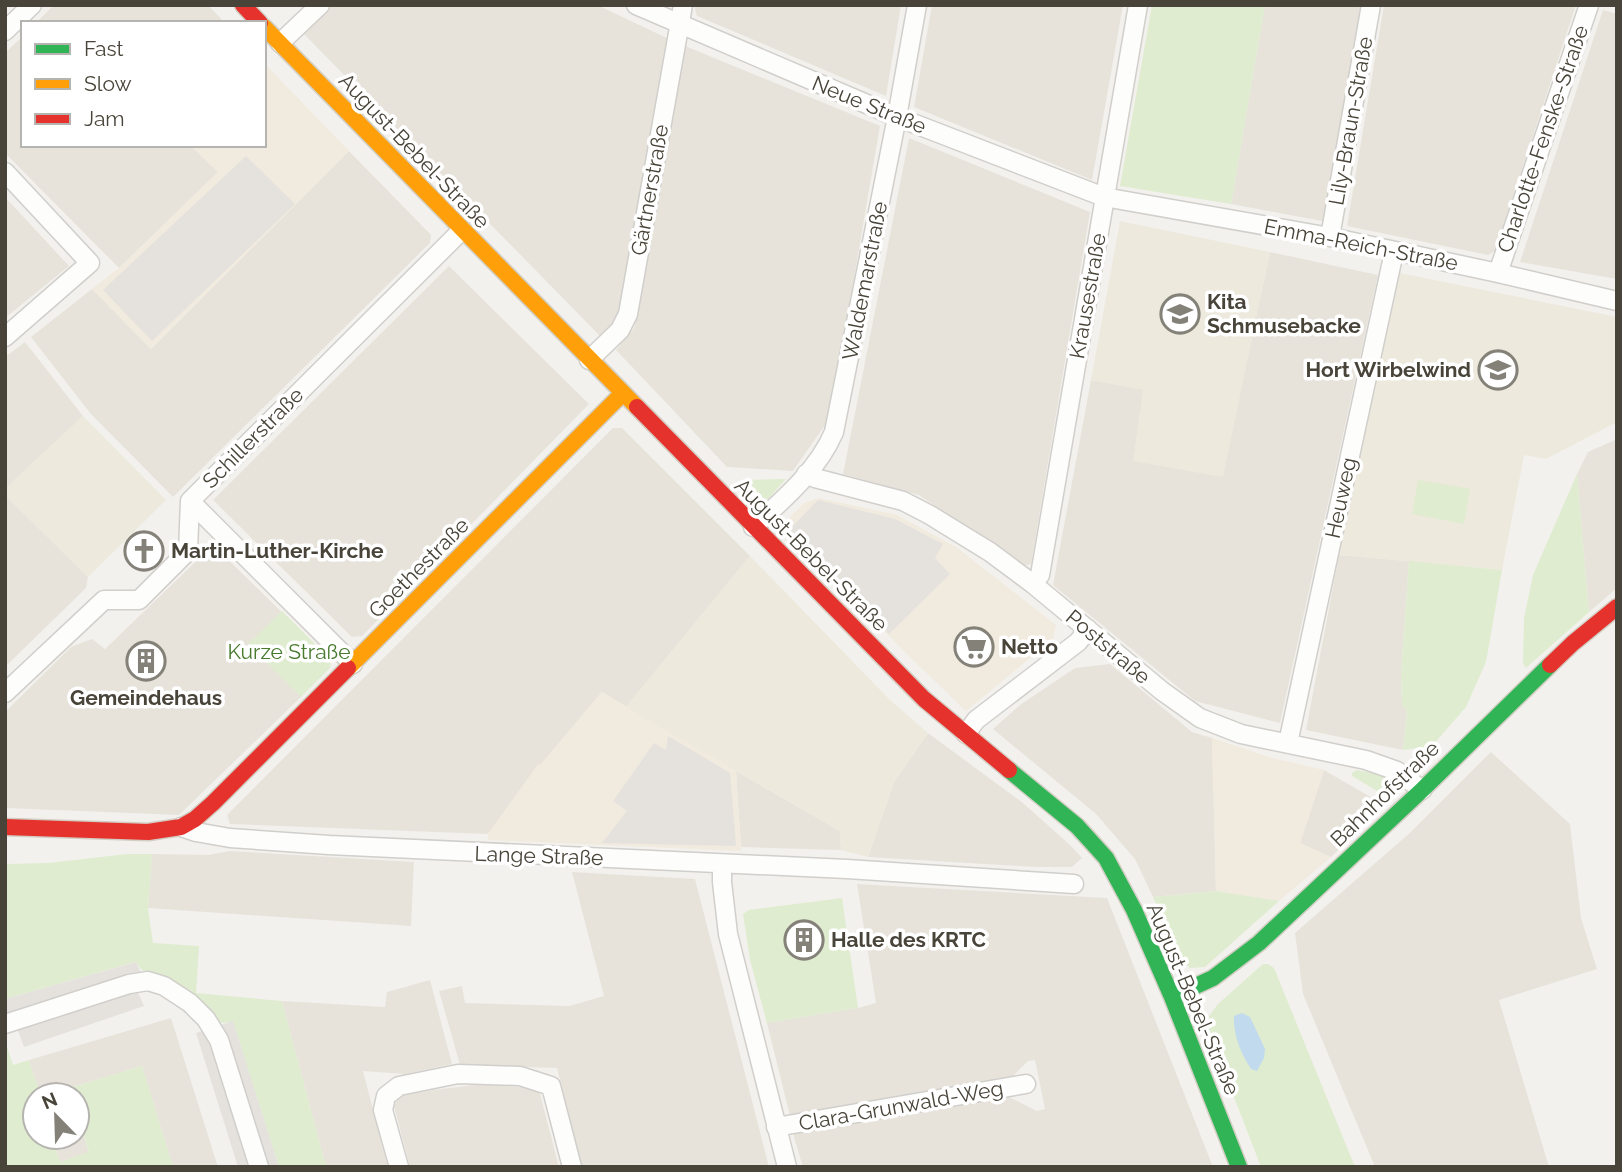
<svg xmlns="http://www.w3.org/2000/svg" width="1622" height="1172" font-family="Raleway,sans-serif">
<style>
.residential{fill:#e7e3db}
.commercial{fill:#f1eade}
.education{fill:#ede9dd}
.green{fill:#dfeccf}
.parking{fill:#e5e2de}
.water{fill:#c1daee}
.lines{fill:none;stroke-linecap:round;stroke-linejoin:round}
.street-casing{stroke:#d1cfcb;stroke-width:21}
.fast-casing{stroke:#d2cec4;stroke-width:19}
.slow-casing{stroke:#d2cec4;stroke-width:19}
.jam-casing{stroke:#d2cec4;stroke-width:19}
.street{stroke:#fdfdfc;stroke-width:18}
.fast{stroke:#30b455;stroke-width:16}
.slow{stroke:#ff9f0a;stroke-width:16}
.jam{stroke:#e5322d;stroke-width:16}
.labels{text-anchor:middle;stroke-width:7;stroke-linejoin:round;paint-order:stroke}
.street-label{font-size:21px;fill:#494439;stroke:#fff}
.poi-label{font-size:21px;font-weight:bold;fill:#494439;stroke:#fff;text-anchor:start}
.park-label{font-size:21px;fill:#477a2d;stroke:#fff}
</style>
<rect width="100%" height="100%" fill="#f3f1ed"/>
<path class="residential" d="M54,5H208L225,23H36Z
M333,5H597L669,39L622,305L617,320L601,337L304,34Z
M694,5H901L886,96L697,16Z
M932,5H1123L1092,180L914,107Z
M1265,5H1364L1328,216L1322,221L1231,204Z
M1384,5H1576L1495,251L1488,255L1347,226Z
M1603,10L1617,14V279L1520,262Z
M23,36V145H190L218,172L119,268L5,153V53Z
M685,46L880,126L830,418L793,471L727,467L616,350L634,328L636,320Z
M909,138L1090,212L1031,564L1024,566L919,495L843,474Z
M349,151L431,235L430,243L173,497L90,413L31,337L92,289L151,349Z
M5,197L69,266L5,318Z
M1270,252L1378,275L1280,723L1195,701L1053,585L1091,380L1143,389L1222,477Z
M449,266L589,404L362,636L352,637L213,500Z
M25,342L83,416L5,489V357Z
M613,428H622L750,556L626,707L602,692L542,763L537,766L488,834L230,824L227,815Z
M1617,439V588L1589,612L1577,474L1588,452Z
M5,495L88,577L86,588L5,667Z
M213,545L331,660L301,697L179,815L5,808V712L71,647L92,639L105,649Z
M1339,555L1409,561L1401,673L1402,705L1407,711L1403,750L1306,730Z
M1110,664L1192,732L1212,738L1216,891L1153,897L1135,859L1096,814L993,729L1020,705L1075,668Z
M928,733L1023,803L1070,845L1082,858L1072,867H1037L868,857L894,782Z
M1491,752L1570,824L1581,918L1597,969L1499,1000L1549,1167H1375L1303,994L1295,933L1412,831Z
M1324,770L1381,803L1382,808L1331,857L1300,843Z
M736,771L840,831L841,850L741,847Z
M230,851L414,862L411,926L148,908L152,854L208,855Z
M572,872L695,879L769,1167H582L557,1068L460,1065L439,991L462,986L465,1003L569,1006L604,996Z
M857,884L1107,898L1213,1167H803L794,1138V1132L1009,1097L1037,1111L1045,1109L1035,1060L1028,1061L1009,1080L790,1116L767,1023L858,1008L876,1003Z
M430,980L452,1064L405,1074L363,1071L388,1167H326L282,1001L385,1007L387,992Z
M171,1018L218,1167H173L142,1066L69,1088L71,1095H40L29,1060Z
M483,1084L534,1088L540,1094L559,1167H410L394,1106L400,1096L433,1090Z
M77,1114L89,1153L60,1162L52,1137H77Z"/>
<path class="commercial" d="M264,63L349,151L151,349L92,289L119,268L218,172L190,145H264Z
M819,498L897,515L956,547L1056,625L1053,639L966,711L909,656L781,526L804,503Z
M602,692L736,771L741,851L488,840V834L537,766L542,763Z
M1212,738L1272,758L1324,770L1300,843L1331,857L1279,901L1216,891Z"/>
<path class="education" d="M1120,221L1270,252L1223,477L1133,461L1143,390L1091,380Z
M1400,273L1617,317V422L1546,459L1524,455L1502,570L1339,555Z
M83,416L166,500L88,577L5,495V489Z
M750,556L890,700L928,733L894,782L868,857L841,850L840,831L626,707Z"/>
<path class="green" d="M1152,5H1265L1231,204L1120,186Z
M1577,474L1589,612L1526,668L1523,663L1524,618L1533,575Z
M786,479L768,499L762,500L742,480Z
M1418,480L1470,489L1464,524L1412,514Z
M1409,561L1502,570L1486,662L1466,707L1432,746L1403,750L1407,711L1402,705L1401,673Z
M282,611L331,660L330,668L301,697L248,644Z
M1356,770C1371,773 1389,773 1396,789L1387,797L1352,776V773Z
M127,854H152L148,908L153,943L199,946L196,993L282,1001L326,1167H279L233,1022L220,1023L188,992L163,976L145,973L135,962L5,999V864L49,863Z
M1216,891L1279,901L1205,967L1190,968L1179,957L1153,897Z
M842,898L858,1008L767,1023L750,960L743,914L749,910Z
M1263,964H1268L1274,968L1355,1167H1261L1207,1027L1209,1016L1218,1004Z
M5,1040L13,1065L29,1060L40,1095H35V1137H52L60,1162L89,1152L77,1114V1095H71L69,1088L142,1066L173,1167H5Z"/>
<path class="parking" d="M246,156L295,204L152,341L103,290Z
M818,500L895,519L943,544L935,558L950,574L889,634L787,532Z
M668,736L730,773L736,846L602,843L627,811L613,801L654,743L666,750Z
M136,962L143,976L132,980L144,1006L24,1047L17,1028L5,1031V999Z
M233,1021L279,1167H238L196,1033Z"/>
<path class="water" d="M1242,1013L1250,1017L1265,1049L1264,1058L1257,1071L1251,1069C1241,1054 1233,1035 1234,1016Z"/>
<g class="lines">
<g class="street-casing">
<path id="street" d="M636,5L897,117L1104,197L1330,237L1498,273L1617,301
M5,31L32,5
M280,43L320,5
M5,172L90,263L5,337
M1330,237L1371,5
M1498,273L1589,5
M589,360L620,330L628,314L683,5
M806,474L815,478L903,501L930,515L990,552L1033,584L1162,691L1200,718L1241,734L1366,760L1397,771L1422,790
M190,501L353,664
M753,527C783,500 818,470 834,432L897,117L917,5
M1033,584L1040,575L1138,5
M5,693L104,600H139L188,551L190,501L462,230
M966,734L976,720L1078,642L1088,629
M1288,743L1394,252
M181,827L196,832L230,838L329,845L847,869L1074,884
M722,864V882L728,934L787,1167
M5,1024L129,984L148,981L164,986L190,1003L206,1019L219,1040L259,1167
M776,1127L1026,1084
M399,1167L383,1110L386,1096L399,1086L458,1074L520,1076L551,1086L572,1167"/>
</g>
<g class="fast-casing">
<path id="fast" d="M1009,770L1077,826L1106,858L1134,910L1172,997L1239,1167
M1172,997L1213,978L1259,943L1422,790L1550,665"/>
</g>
<g class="slow-casing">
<path id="slow" d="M264,27L637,407
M348,668L623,393"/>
</g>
<g class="jam-casing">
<path id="jam" d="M243,5L260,23
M637,407L924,699L1009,770
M1550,665L1573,643L1617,607
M5,827L148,832L181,827L195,819L213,803L348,668"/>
</g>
<use href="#street" class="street"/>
<use href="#fast" class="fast"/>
<use href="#slow" class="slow"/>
<use href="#jam" class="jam"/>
</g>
<defs>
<g id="school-ring" transform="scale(2.0125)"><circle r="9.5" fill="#fff" stroke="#848178" stroke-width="1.5"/><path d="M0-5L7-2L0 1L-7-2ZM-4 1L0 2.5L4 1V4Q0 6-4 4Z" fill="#848178"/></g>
<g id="church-ring" transform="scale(2.0125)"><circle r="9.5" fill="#fff" stroke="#848178" stroke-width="1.5"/><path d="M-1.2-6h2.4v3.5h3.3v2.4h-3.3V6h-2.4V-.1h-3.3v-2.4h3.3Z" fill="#848178"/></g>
<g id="supermarket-ring" transform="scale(2.0125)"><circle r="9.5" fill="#fff" stroke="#848178" stroke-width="1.5"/><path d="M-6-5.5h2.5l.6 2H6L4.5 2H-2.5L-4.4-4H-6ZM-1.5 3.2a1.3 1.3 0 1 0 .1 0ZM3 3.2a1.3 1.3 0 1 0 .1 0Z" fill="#848178"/></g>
<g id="building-ring" transform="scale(2.0125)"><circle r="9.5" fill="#fff" stroke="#848178" stroke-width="1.5"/><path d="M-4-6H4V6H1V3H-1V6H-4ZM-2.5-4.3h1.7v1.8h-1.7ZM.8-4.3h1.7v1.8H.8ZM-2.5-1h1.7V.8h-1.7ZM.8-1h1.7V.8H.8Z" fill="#848178"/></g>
</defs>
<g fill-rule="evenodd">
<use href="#school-ring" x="1180" y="314"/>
<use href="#school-ring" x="1498" y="370"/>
<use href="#church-ring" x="144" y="551"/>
<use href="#supermarket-ring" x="974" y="647"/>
<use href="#building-ring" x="146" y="661"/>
<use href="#building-ring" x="804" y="940"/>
</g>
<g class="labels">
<g class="street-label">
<text transform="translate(869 105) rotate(22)" y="7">Neue Straße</text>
<text transform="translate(1351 121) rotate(-80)" y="7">Lily-Braun-Straße</text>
<text transform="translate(1543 139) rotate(-71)" y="7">Charlotte-Fenske-Straße</text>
<text transform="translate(414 151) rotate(46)" y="7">August-Bebel-Straße</text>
<text transform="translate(650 190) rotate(-80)" y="7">Gärtnerstraße</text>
<text transform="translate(1361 245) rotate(11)" y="7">Emma-Reich-Straße</text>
<text transform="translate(865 281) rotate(-79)" y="7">Waldemarstraße</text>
<text transform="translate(1088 296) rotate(-80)" y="7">Krausestraße</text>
<text transform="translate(253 438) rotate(-45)" y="7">Schillerstraße</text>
<text transform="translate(1341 498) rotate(-78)" y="7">Heuweg</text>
<text transform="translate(811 555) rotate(45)" y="7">August-Bebel-Straße</text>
<text transform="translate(419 568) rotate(-45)" y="7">Goethestraße</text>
<text transform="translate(1108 647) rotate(40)" y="7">Poststraße</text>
<text transform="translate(1385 794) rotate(-44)" y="7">Bahnhofstraße</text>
<text transform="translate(539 856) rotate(2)" y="7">Lange Straße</text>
<text transform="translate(1193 999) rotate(67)" y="7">August-Bebel-Straße</text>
<text transform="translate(901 1106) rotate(-10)" y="7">Clara-Grunwald-Weg</text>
</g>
<g class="poi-label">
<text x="1207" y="309">Kita<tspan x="1207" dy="24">Schmusebacke</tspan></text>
<text x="1471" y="377" text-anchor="end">Hort Wirbelwind</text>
<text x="171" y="558">Martin-Luther-Kirche</text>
<text x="1001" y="654">Netto</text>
<text x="146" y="705" text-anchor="middle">Gemeindehaus</text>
<text x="831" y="947">Halle des KRTC</text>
</g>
<g class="park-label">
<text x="289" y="659">Kurze Straße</text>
</g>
</g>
<rect width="1622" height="1172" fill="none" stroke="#494439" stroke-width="14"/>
<rect x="21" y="21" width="245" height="126" fill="#ffffff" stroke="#b6b4b0" stroke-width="2"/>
<rect x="35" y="44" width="35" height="10" fill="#30b455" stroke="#b6b4b0" stroke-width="2"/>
<text x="84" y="56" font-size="21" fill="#494439">Fast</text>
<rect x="35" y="79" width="35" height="10" fill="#ff9f0a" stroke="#b6b4b0" stroke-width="2"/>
<text x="84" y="91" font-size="21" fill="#494439">Slow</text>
<rect x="35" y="114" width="35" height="10" fill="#e5322d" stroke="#b6b4b0" stroke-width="2"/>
<text x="84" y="126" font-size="21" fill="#494439">Jam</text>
<g transform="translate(56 1116) rotate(337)"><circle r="33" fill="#ffffff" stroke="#b6b4b0" stroke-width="2"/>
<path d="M0-5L12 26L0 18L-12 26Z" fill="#848178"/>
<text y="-10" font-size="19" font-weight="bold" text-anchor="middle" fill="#494439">N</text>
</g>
</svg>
